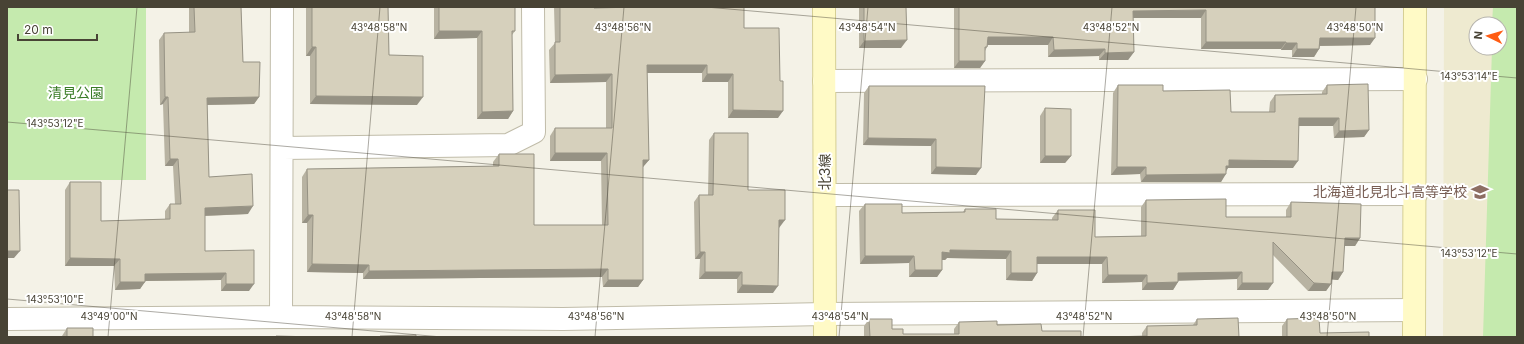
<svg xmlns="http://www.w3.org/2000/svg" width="1524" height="344" font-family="Inter,'Noto Sans JP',sans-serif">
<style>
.education{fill:#eeead0;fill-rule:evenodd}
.green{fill:#c5eaae}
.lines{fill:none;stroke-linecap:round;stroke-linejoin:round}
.street-casing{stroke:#c0bca9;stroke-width:24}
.secondary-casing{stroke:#d6cf94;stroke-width:24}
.street{stroke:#fff;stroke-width:22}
.secondary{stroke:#fffac6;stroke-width:22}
.wall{fill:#b8b3a2}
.shaded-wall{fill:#969284}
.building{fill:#d6d0bc;stroke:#969284}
.ticks{fill:none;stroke:#484335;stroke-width:1;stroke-opacity:0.45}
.labels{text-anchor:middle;stroke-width:4;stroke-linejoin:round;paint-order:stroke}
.park-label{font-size:14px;fill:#397c26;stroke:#fff}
.street-label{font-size:14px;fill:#484335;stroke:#fff}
.education-label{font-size:14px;fill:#785e54;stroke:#fff;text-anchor:end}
.ticks-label{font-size:10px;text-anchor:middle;fill:#484335;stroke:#fff;stroke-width:4;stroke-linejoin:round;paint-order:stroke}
</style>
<rect width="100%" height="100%" fill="#f4f2e7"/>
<path class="education" d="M1444,7H1517V337H1443ZM1476,24H1500V48H1476Z"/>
<path class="green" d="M7,7H146V180H7Z
M1493,7H1517V337H1483L1492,48H1500V24H1492Z"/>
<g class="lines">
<g class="street-casing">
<path id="street" d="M824,81L1416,79
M283,148L508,145L534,132L533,7
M825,195L1416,194
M281,317L282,7
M7,319L281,317L563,319L825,314L1414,310"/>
</g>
<g class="secondary-casing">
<path id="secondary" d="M824,7L825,337
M1414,337L1415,7"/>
</g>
<use href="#street" class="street"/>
<use href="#secondary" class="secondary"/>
</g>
<path class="wall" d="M189,7H241L243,62L259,97L254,104L207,105L209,177L248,214L205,216V251L249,291H221V280L145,281L140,289L115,290L114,266H65V190L70,182L101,221L165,219V211L170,204H175L173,166H165L163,104L160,105L159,40L164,33H189Z
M306,7H388L389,55L417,105L310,104V56H306Z
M434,7H515V31L512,35L513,111L508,119H477V38L434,39Z
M554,7H594V8L744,28L778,118H728V82H702V73H647L649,160L643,167V280L638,287H603L602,277L363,279V273L307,272V223H302V177L307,169L493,166V162L499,154L534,225H602L601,161H550V136L555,128H606V82L550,83L549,50L555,43Z
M859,7H906L901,48H859Z
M954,7H1375L1370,45L1320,46L1319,49L1314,57H1292V50H1281V49H1201V18H1133L1134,52L1128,60H1099V56L1048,57V45H988L985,51V61L980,68H954Z
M1118,85L1163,91L1231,112H1269L1270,102L1275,95L1322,94V92L1327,85L1369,130L1364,137L1334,138L1333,126H1299L1293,168H1228L1221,182H1141L1140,174L1111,175L1113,93Z
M869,86H985L976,175L931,174V146L863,145L864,93Z
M1045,108L1071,156L1065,163H1040V116Z
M714,133L748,190L779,228L773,293H737V279H699L700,259H695L694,202L699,195H708L709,140Z
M1146,200L1226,217H1286V210L1291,202L1360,238L1355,246H1344L1343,272L1338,280L1331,279V284L1326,291H1308L1273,255L1268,290H1237V279L1178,280V282L1173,290H1142V282L1102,283V264H1037V273L1032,281L1006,280V259L947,258L945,260H942V270L937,277H909V263L860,264L859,211L865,204L902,213L963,212L965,209L996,219L1052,220V218L1058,210L1095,237L1141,236V207Z
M869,319L903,334H954V329L959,322L997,325L1081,337H864V326Z
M1197,319L1239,337L1142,336V333L1147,326L1193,325Z
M1287,319L1320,333L1369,337H1282V326Z
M67,328L93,337H62V336Z"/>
<path class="shaded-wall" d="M1206,10L1201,18H1128L1133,11Z
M439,31H482L477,38L434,39Z
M988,37H1053L1048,45H982Z
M1320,38H1375L1370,45L1314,46Z
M907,40L901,48H859L864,41Z
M1206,42H1286L1281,49H1201Z
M1286,43H1297L1292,50H1281Z
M312,47H316L310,56H306Z
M1105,49L1099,56L1048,57L1054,50Z
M1297,49H1319L1314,57H1292Z
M1134,52L1128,60H1099L1105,53Z
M959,61H985L980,68H954Z
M647,65H707L702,73H641Z
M612,74L606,82L550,83L555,75Z
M707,74H733L728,82H702Z
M316,96L423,97L417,105L310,104Z
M165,97H168L163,104L160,105Z
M259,97L254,104L202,105L207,98Z
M733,110L783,111L778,118H728Z
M513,111L508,119H477L482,112Z
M1299,118H1339L1333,126H1294Z
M1369,130L1364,137L1334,138L1339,131Z
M868,138L936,139L931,146L863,145Z
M555,153H607L601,161H550Z
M1045,156H1071L1065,163H1040Z
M170,159H178L173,166H165Z
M643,160H649L643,167H638Z
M1229,160L1298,161L1293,168H1228L1224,173L1221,174Z
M936,167L981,168L976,175L931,174Z
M1117,167H1146L1140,174L1111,175Z
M1226,174L1221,182H1141L1146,175Z
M253,206L248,214L199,216L205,208Z
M308,215H313L307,223H302Z
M779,220H785L779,228Z
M1345,238H1360L1355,246H1340Z
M950,250L1011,251L1006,259L947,258L945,260H937L942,252Z
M7,251H20L14,258H7Z
M700,252H705L700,259H695Z
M865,256H914L909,263L860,264Z
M1037,257H1107L1102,264H1032Z
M70,258L120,259L114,266H65Z
M312,264L369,265L363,273L307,272Z
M608,269L602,277L363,279L369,271Z
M915,270H942L937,277H909Z
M705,272H742L737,279H699Z
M1242,272L1237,279L1173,281L1178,273Z
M1332,272H1343L1338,280L1326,279Z
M226,273L221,280L140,281L145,274Z
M1011,273H1037L1032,281L1006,280Z
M1108,275H1147L1142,282L1102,283Z
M608,280H643L638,287H603Z
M120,282H145L140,289L115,290Z
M1178,282L1173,290H1142L1147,283Z
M1242,283H1273L1268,290H1237Z
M1314,283L1331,284L1326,291H1308Z
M226,284H254L249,291H221Z
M742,285L778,286L773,293H737Z"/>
<path class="building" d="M194,7H241L243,62H260L259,97L207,98L209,177L252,174L253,206L205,208V251L254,250V284H226V273L145,274V282H120V259L70,258V182H101V221L170,219V204H181L178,159H170L168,97H165L164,33L195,32Z
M312,7H388L389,55L423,56V97L316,96V47H312Z
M439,7H515V31H512L513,111L482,112V31H439Z
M560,7H594V8L637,7H744V28H779L780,81H783V111L733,110V74H707V65H647L649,160H643V280H608V269L369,271V265L312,264L313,215H308L307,169L499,166V154H534V225H608L607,153H555V128H612V74L555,75V42H560Z
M864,7H906L907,40L864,41Z
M959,7H1375V38H1320L1319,49H1297V43H1286V42H1206V10L1133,11L1134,52L1105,53V49L1054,50L1053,37H988L987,47H985V61H959Z
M1368,84L1369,130L1339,131V118H1299L1298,161L1229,160V166H1226V174L1146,175V167H1117L1118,85H1163V91L1230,90L1231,112H1275V95L1327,94V85Z
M869,86H985L981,168L936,167V139L868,138Z
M1045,108L1071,109V156H1045Z
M714,133H748V190H785V220H779L778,286L742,285V272H705V252H700L699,195H713Z
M7,190H19L20,251H7Z
M1226,199V217H1291V202L1361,204L1360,238H1345L1343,272H1332L1331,284L1314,283L1273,242V283H1242V272L1178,273V282L1147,283V275H1108L1107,257H1037V273H1011V251L950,250V253L942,252V270H915L914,256H865V204H902V213L965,212V209H996V219L1058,220V210H1095V237L1146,236V200Z
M1238,318L1239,337H1111L1147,336V326L1197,325V319Z
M1319,318L1320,333L1369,332V337H1287V319Z
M869,319H892V329H903V334H959V322L997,321V325L1041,324L1042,331H1081V337H870Z
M67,328H93V337H67Z
M416,335V337H380V336Z
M276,336L315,337H276Z"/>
<path class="ticks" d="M706,7L1517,78M7,122L1517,254M7,299L442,337M108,337L137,7M352,337L380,7M595,337L624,7M839,337L868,7M1083,337L1112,7M1327,337L1356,7"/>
<defs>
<g id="school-bare" transform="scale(1.38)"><path d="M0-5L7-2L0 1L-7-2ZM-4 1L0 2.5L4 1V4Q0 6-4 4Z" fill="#8d6e63" stroke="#fff" stroke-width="2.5" paint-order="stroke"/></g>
</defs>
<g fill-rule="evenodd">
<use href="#school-bare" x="1480" y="192"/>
</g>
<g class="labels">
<g class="park-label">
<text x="76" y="98">清見公園</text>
</g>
<g class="street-label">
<text transform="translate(825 172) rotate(-90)" y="5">北3線</text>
</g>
<g class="education-label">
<text x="1467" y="197">北海道北見北斗高等学校</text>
</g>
</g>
<g class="ticks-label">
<text x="379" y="31">43°48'58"N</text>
<text x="623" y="31">43°48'56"N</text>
<text x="867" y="31">43°48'54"N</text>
<text x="1111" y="31">43°48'52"N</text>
<text x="1355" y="31">43°48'50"N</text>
<text x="1469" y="80">143°53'14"E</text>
<text x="55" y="127">143°53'12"E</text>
<text x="1469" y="257">143°53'12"E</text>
<text x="55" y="303">143°53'10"E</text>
<text x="109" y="320">43°49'00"N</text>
<text x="353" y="320">43°48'58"N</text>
<text x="596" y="320">43°48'56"N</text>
<text x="840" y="320">43°48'54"N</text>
<text x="1084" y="320">43°48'52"N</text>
<text x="1328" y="320">43°48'50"N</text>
</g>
<rect width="1524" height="344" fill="none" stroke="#484335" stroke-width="16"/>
<g transform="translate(1488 36) rotate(275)"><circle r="19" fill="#ffffff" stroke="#b6b4ae"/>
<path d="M0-3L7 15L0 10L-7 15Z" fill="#ff5c13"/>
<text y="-6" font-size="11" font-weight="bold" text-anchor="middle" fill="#484335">N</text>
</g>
<path d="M18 34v6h79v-6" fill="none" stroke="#484335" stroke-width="2"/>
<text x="24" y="34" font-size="12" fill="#484335" stroke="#ffffff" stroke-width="3" paint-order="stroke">20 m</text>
</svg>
